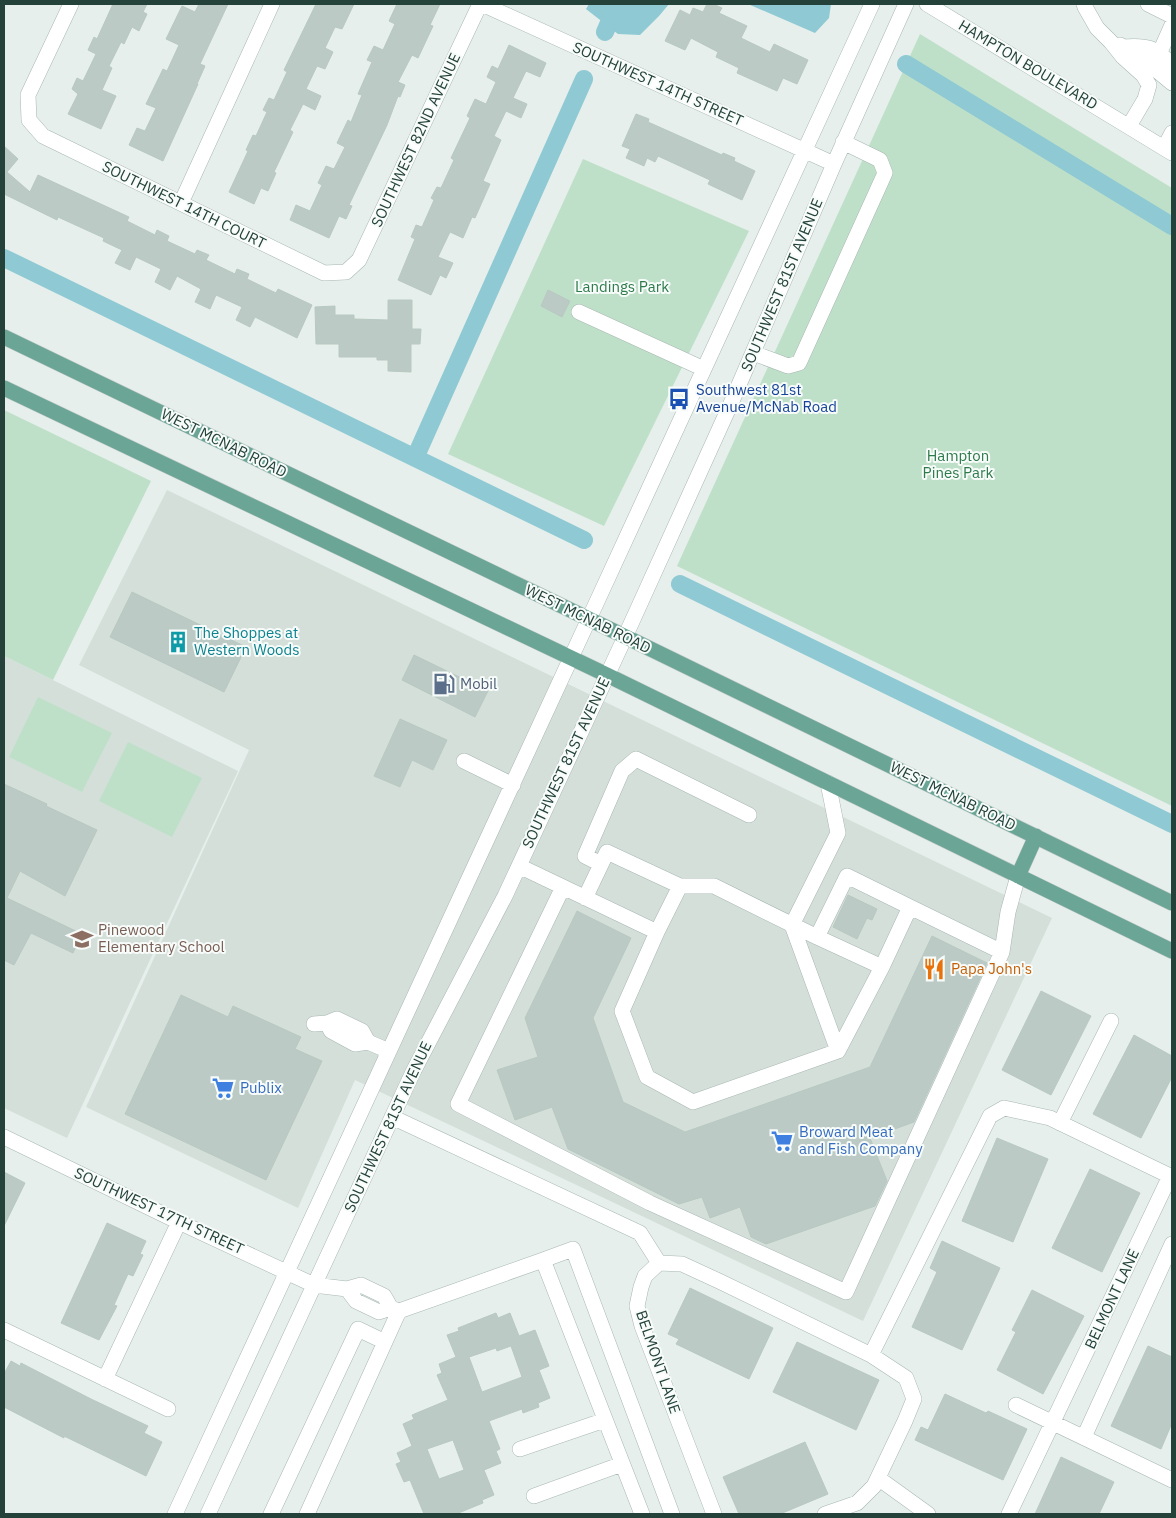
<svg xmlns="http://www.w3.org/2000/svg" width="1176" height="1518" font-family="'IBM Plex Sans',sans-serif">
<style>
.built{fill:#d4dfda}
.green{fill:#bfe0c8}
.water{fill:#8ec9d4}
.lines{fill:none;stroke-linecap:round;stroke-linejoin:round}
.canal{stroke:#8ec9d4;stroke-width:18}
.building{fill:#bbcac4;stroke:#b8c9c2;fill-rule:evenodd}
.minor-casing{stroke:#a8b8b2;stroke-width:16}
.major-casing{stroke:#c2cac8;stroke-width:16}
.minor{stroke:#fff;stroke-width:15}
.major{stroke:#6aa596;stroke-width:15}
.labels{text-anchor:middle;stroke-width:4;stroke-linejoin:round;paint-order:stroke}
.street-label{font-size:15px;fill:#24423a;stroke:#f7fbf9}
.park-label{font-size:15px;fill:#2d7a4b;stroke:#f7fbf9}
.transit-label{font-size:15px;fill:#164399;stroke:#f7fbf9;text-anchor:start}
.culture-label{font-size:15px;fill:#0d838f;stroke:#f7fbf9;text-anchor:start}
.service-label{font-size:15px;fill:#4e5e75;stroke:#f7fbf9;text-anchor:start}
.education-label{font-size:15px;fill:#785e54;stroke:#f7fbf9;text-anchor:start}
.food-label{font-size:15px;fill:#c56008;stroke:#f7fbf9;text-anchor:start}
.shop-label{font-size:15px;fill:#366cbe;stroke:#f7fbf9;text-anchor:start}
</style>
<rect width="100%" height="100%" fill="#e6efeb"/>
<path class="built" d="M167,490L1052,918L863,1321L355,1080L298,1208L86,1107L249,750L79,665Z
M4,656L238,771L67,1138L4,1108Z"/>
<path class="green" d="M920,34L1172,188V806L677,566Z
M583,159L749,231L604,526L448,454Z
M4,410L151,481L53,680L4,656Z
M38,697L112,733L82,792L9,757Z
M128,742L202,778L172,837L99,801Z"/>
<path class="water" d="M589,4H669L659,16L640,35L618,34L586,9Z
M748,4H831L829,18L815,33Z"/>
<g class="lines">
<path class="canal" d="M605,32L617,4
M906,64L1172,226
M4,258L584,540
M415,458L584,79
M680,584L1172,824"/>
</g>
<path class="building" d="M113,4H147L143,12L147,14L139,31L132,27L124,44L121,42L109,66L112,68L102,90L116,96L101,129L68,114L78,94L72,89L77,78L83,81L96,54L88,50L94,37L97,39Z
M199,4H228L200,64L205,66L197,84H198L163,161L129,145L137,128L145,131L156,108L146,104L163,69L167,71L179,45L166,39L182,6L195,12Z
M316,4H354L342,29L335,27L325,48L333,52L325,69L317,66L306,89L321,96L315,110L303,104L290,130L293,132L274,172L276,173L268,191L261,188L254,204L229,192L248,151L246,150L253,135L256,136L267,112L263,110L269,98L274,100L287,72L284,70Z
M397,4H440L430,25L433,26L418,58L412,55L398,82L405,85L400,97L398,96L387,125L349,205L352,206L346,219L339,216L329,238L290,220L296,205L310,211L322,185L318,183L326,166L334,169L345,147L337,143L348,120L351,122L362,95L358,94L372,62L367,60L374,46L383,50L395,24L389,21Z
M707,4H713L722,8L719,13L747,26L741,38L770,52L774,44L808,60L797,84L783,78L777,91L737,73L739,68L716,57L718,52L691,38L685,50L665,41L680,10L690,15L693,8L703,12Z
M509,45L546,63L540,77L526,71L513,98L527,104L521,118L506,111L494,136L501,140L483,181L490,184L475,218L472,217L463,238L450,232L438,257L453,263L446,278L440,275L431,295L398,280L415,239L411,237L416,225L422,227L434,200L431,198L437,187L441,188L454,160L451,158L470,118L467,116L475,99L486,104L496,82L487,77L492,66L498,69Z
M636,114L649,119L648,122L722,155L723,153L735,158L734,161L755,171L742,200L708,184L710,180L658,156L655,162L647,158L644,166L626,158L630,149L622,146Z
M4,146L18,159L7,172L30,192L38,175L129,217L127,221L155,235L157,230L169,236L167,241L195,254L197,250L209,255L206,260L235,274L237,269L249,274L247,279L276,293L278,289L312,305L297,338L255,317L250,327L236,320L242,307L216,295L210,309L195,302L201,289L177,276L170,290L155,282L161,269L136,257L130,270L115,263L122,250L103,241L104,238L58,217L57,220L4,194Z
M548,290L570,301L562,317L541,306Z
M388,300H412V329H421L420,344H411V372L388,371V360H377V357H339V344H316L315,307L335,306V315H354V319L388,320Z
M132,592L246,647L224,692L110,637Z
M414,655L488,691L475,717L402,680Z
M400,719L447,740L433,770L412,760L400,787L374,776Z
M4,784L47,804L46,806L97,830L65,896L20,871L7,898L82,934L73,953L31,933L14,965L4,960Z
M848,895L877,909L872,920L867,918L857,939L833,927Z
M577,911L631,938L593,1018L623,1102L685,1132L870,1067L932,936L987,963L914,1122L870,1138L887,1181L875,1206L766,1244L751,1237L740,1207L710,1218L702,1197L679,1204L568,1149L552,1107L515,1120L497,1070L538,1057L525,1018Z
M1041,991L1091,1016L1051,1095L1002,1070Z
M181,995L228,1017L233,1006L301,1037L295,1049L322,1061L266,1180L125,1114Z
M1134,1035L1172,1056V1077L1141,1138L1093,1114Z
M997,1138L1048,1159L1013,1242L962,1221Z
M1090,1169L1140,1193L1102,1272L1052,1248Z
M4,1172L25,1183L4,1226Z
M107,1223L146,1241L140,1254L143,1255L133,1276L128,1274L114,1305L117,1306L99,1340L61,1323Z
M942,1241L1000,1268L962,1350L912,1327L937,1272L930,1268Z
M690,1288L773,1328L749,1379L676,1344L679,1339L668,1334Z
M1032,1290L1084,1316L1043,1394L997,1370L1016,1332L1012,1330Z
M496,1313L498,1318L510,1313L519,1336L535,1330L549,1366L539,1370L550,1398L538,1403L539,1407L523,1413L522,1409L489,1421L500,1449L496,1451L501,1463L484,1470L494,1495L482,1500L483,1503L456,1514H424L410,1480L404,1482L396,1464L401,1462L397,1453L412,1446L403,1424L414,1419L412,1415L448,1400L437,1375L442,1373L439,1364L456,1357L447,1335L459,1331L458,1328ZM511,1346L522,1377L482,1392L469,1357L496,1348L497,1351ZM453,1440L464,1470L439,1479L427,1449Z
M797,1342L879,1380L856,1430L773,1392Z
M1148,1346L1172,1357V1423L1161,1449L1111,1426Z
M11,1361L20,1366L21,1363L91,1399L148,1426L144,1433L162,1442L146,1476L64,1436V1438L4,1407V1374Z
M945,1394L986,1413L988,1411L1027,1429L1003,1480L915,1440L921,1427L928,1430Z
M805,1442L828,1494L780,1514H739L723,1477Z
M1061,1457L1114,1482L1099,1514H1035Z"/>
<g class="lines">
<g class="minor-casing">
<path id="minor" d="M71,4L28,95L29,120L43,136L324,273L346,272L359,260L480,4
M482,4L834,164
M927,4L1172,153
M1084,4L1085,7L1097,28L1111,42L1123,57L1143,75L1149,85L1145,99L1129,126
M1148,4L1172,16
M1120,45L1142,58L1172,83
M1123,47C1146,45 1157,47 1172,66
M1160,52L1172,25
M1164,148L1172,133
M181,203L272,4
M579,312L704,369
M753,353L788,366L799,363L885,173L880,160L843,142
M464,761L513,785
M828,783L838,833L792,925L838,1051
M601,864L585,856L622,771L636,759L749,815
M519,866L657,932
M680,886L657,932L622,1011L647,1077L693,1102L838,1051L882,967L910,907L1002,952
M563,887L458,1104L650,1203L846,1292L1002,952L1008,912L1018,876
M585,898L607,852L680,886H714L817,937L882,967
M817,937L847,876L910,907
M327,1023L331,1031L355,1044L368,1042L389,1051
M314,1024L327,1023L337,1019L362,1031L368,1042
M392,1117L640,1233L659,1263
M1060,1123L1111,1021
M4,1137L179,1222L314,1285L347,1289L361,1285L384,1296L391,1308L399,1311L543,1260L642,1514
M543,1260L573,1249L672,1514
M347,1289L356,1301L379,1312L391,1308
M4,1330L168,1409
M871,1355L990,1116L1004,1108L1050,1118L1172,1177
M105,1379L179,1222
M1016,1405L1172,1480
M1084,1437L1172,1244
M520,1449L605,1420
M878,1478L928,1514
M534,1496L622,1464
M175,1514L600,595L872,4
M208,1514L413,1072L505,896L625,637L732,401L834,164L906,4
M271,1514L358,1329L385,1342
M307,1514L399,1311
M714,1514L642,1326L637,1306L641,1287L645,1276L659,1263L682,1264L721,1282L871,1355L906,1378L914,1399L905,1421L874,1486L857,1503L825,1514
M1009,1514L1170,1176"/>
</g>
<g class="major-casing">
<path id="major" d="M4,337L589,619L1172,903
M4,388L607,675L1172,951
M1018,876L1036,836"/>
</g>
<use href="#minor" class="minor"/>
<use href="#major" class="major"/>
</g>
<defs>
<g id="bus-bare" transform="scale(1.725)"><path d="M-5-6H5V4H4V6H2V4H-2V6H-4V4H-5ZM-3.5-4V0h7V-4ZM-3.5 1.2v1.5H-2V1.2ZM2 1.2v1.5H3.5V1.2Z" fill="#1a4fb4" stroke="#f7fbf9" stroke-width="2.5" paint-order="stroke"/></g>
<g id="building-bare" transform="scale(1.725)"><path d="M-4-6H4V6H1V3H-1V6H-4ZM-2.5-4.3h1.7v1.8h-1.7ZM.8-4.3h1.7v1.8H.8ZM-2.5-1h1.7V.8h-1.7ZM.8-1h1.7V.8H.8Z" fill="#0f9aa8" stroke="#f7fbf9" stroke-width="2.5" paint-order="stroke"/></g>
<g id="fuel-bare" transform="scale(1.725)"><path d="M-5.5-6h7V0h2V4h1.3V-2.5L3-4.5l.8-.8L6-3V5H2.5V1h-1V6h-7ZM-4.2-4.7v3.2H.2V-4.7Z" fill="#5c6f8a" stroke="#f7fbf9" stroke-width="2.5" paint-order="stroke"/></g>
<g id="school-bare" transform="scale(1.725)"><path d="M0-5L7-2L0 1L-7-2ZM-4 1L0 2.5L4 1V4Q0 6-4 4Z" fill="#8d6e63" stroke="#f7fbf9" stroke-width="2.5" paint-order="stroke"/></g>
<g id="restaurant-bare" transform="scale(1.725)"><path d="M-5-6h1v4h1v-4h1v4h1v-4h1v5L-1.5 .5V6h-2V.5L-5-1ZM5-6V6H3V1.5H1.5Q1.5-4 5-6Z" fill="#e8710a" stroke="#f7fbf9" stroke-width="2.5" paint-order="stroke"/></g>
<g id="supermarket-bare" transform="scale(1.725)"><path d="M-6-5.5h2.5l.6 2H6L4.5 2H-2.5L-4.4-4H-6ZM-1.5 3.2a1.3 1.3 0 1 0 .1 0ZM3 3.2a1.3 1.3 0 1 0 .1 0Z" fill="#3f7fe0" stroke="#f7fbf9" stroke-width="2.5" paint-order="stroke"/></g>
</defs>
<g fill-rule="evenodd">
<use href="#bus-bare" x="679" y="399"/>
<use href="#building-bare" x="178" y="642"/>
<use href="#fuel-bare" x="444" y="684"/>
<use href="#school-bare" x="82" y="939"/>
<use href="#restaurant-bare" x="934" y="969"/>
<use href="#supermarket-bare" x="223" y="1088"/>
<use href="#supermarket-bare" x="782" y="1141"/>
</g>
<g class="labels">
<g class="street-label">
<text transform="translate(1028 65) rotate(31)" y="5">HAMPTON BOULEVARD</text>
<text transform="translate(658 84) rotate(24)" y="5">SOUTHWEST 14TH STREET</text>
<text transform="translate(416 140) rotate(-65)" y="5">SOUTHWEST 82ND AVENUE</text>
<text transform="translate(184 205) rotate(26)" y="5">SOUTHWEST 14TH COURT</text>
<text transform="translate(782 285) rotate(-67)" y="5">SOUTHWEST 81ST AVENUE</text>
<text transform="translate(224 443) rotate(26)" y="5">WEST MCNAB ROAD</text>
<text transform="translate(588 619) rotate(26)" y="5">WEST MCNAB ROAD</text>
<text transform="translate(566 763) rotate(-65)" y="5">SOUTHWEST 81ST AVENUE</text>
<text transform="translate(953 796) rotate(26)" y="5">WEST MCNAB ROAD</text>
<text transform="translate(388 1127) rotate(-65)" y="5">SOUTHWEST 81ST AVENUE</text>
<text transform="translate(159 1211) rotate(25)" y="5">SOUTHWEST 17TH STREET</text>
<text transform="translate(1112 1299) rotate(-65)" y="5">BELMONT LANE</text>
<text transform="translate(658 1362) rotate(71)" y="5">BELMONT LANE</text>
</g>
<g class="park-label">
<text x="622" y="292">Landings Park</text>
<text x="958" y="461">Hampton<tspan x="958" dy="17">Pines Park</tspan></text>
</g>
<g class="transit-label">
<text x="696" y="395">Southwest 81st<tspan x="696" dy="17">Avenue/McNab Road</tspan></text>
</g>
<g class="culture-label">
<text x="194" y="638">The Shoppes at<tspan x="194" dy="17">Western Woods</tspan></text>
</g>
<g class="service-label">
<text x="460" y="689">Mobil</text>
</g>
<g class="education-label">
<text x="98" y="935">Pinewood<tspan x="98" dy="17">Elementary School</tspan></text>
</g>
<g class="food-label">
<text x="951" y="974">Papa John's</text>
</g>
<g class="shop-label">
<text x="240" y="1093">Publix</text>
<text x="799" y="1137">Broward Meat<tspan x="799" dy="17">and Fish Company</tspan></text>
</g>
</g>
<rect width="1176" height="1518" fill="none" stroke="#24423a" stroke-width="10"/>
</svg>
